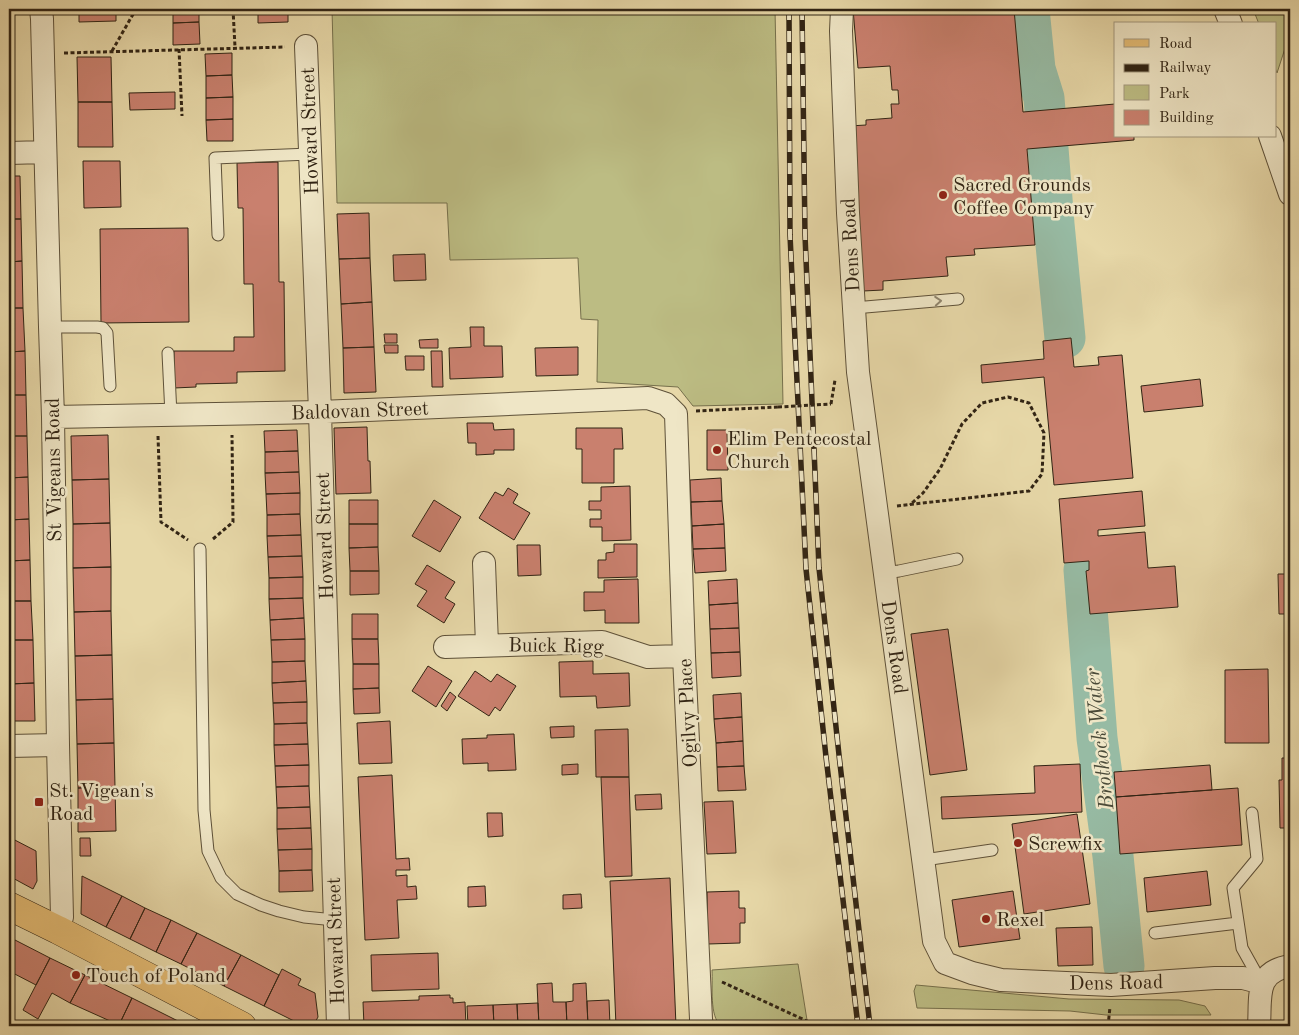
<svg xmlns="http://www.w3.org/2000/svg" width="1299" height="1035" font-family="'Old Standard TT',serif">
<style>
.green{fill:#bcbc83;stroke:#76704c}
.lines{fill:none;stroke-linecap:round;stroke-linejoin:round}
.river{stroke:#97bba4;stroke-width:41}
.building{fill:#c9806e;stroke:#312414}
.service-casing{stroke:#5e5139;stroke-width:13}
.minor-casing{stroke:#5e5139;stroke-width:24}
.primary-casing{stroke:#312414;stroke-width:29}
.path{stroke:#312414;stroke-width:3;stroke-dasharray:4 2.5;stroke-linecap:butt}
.service{stroke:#efe6c6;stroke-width:11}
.minor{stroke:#efe6c6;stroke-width:22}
.primary{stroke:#e4bc74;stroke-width:28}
.rail-casing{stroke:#312414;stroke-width:5.5}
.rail{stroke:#efe6c6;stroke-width:4;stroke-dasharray:11;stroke-linecap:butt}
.path-bridge{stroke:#312414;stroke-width:3;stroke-dasharray:4 2.5;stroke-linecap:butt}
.oneway{stroke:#90856d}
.poi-dot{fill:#8f2418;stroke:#efe6c6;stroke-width:2}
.labels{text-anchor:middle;stroke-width:5;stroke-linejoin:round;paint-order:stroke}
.street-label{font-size:20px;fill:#312414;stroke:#efe6c6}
.poi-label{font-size:20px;fill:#312414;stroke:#efe6c6;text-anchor:start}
.water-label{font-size:21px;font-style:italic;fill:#4a4a38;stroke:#efe6c6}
</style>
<rect width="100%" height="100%" fill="#e7d8a8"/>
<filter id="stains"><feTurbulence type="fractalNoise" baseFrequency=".004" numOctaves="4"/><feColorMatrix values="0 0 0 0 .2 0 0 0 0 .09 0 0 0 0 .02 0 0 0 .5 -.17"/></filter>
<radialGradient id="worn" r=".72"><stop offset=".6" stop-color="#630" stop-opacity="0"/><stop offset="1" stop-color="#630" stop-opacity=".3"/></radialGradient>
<path class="green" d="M332,9H775L783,404L693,406L678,387L597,382L598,320L581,319L578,258L450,260L447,203H337Z
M1253,9H1290V33L1277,73L1275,68V24H1259Z
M798,964L807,1020L780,1026H721C709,1016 713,986 712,970Z
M916,985L1069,999L1179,1000L1205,1006L1211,1015H1106L1070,1011L917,1008L914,991Z"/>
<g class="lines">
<path class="river" d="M1029,9L1035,69L1044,98L1054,224L1065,338
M1084,570L1097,738L1113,856L1124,966"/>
</g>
<path class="building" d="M79,9H116V21L79,22Z
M173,9H199V22L173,23Z
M258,9H288V22L258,23Z
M853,9H1014L1023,112L1115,104V136H1134V140L1027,149L1035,245L974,249L975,255L946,257L948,276L883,281V290L863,291L849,126L866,125V120L892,118L891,104H899L898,90H892L890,66L858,68Z
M199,22L200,44L173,45V23Z
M232,53V75L206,76L205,54Z
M77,57H111L112,102H78Z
M232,75L233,97L206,98V76Z
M175,92V109L130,110L129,93Z
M233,97V119L206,120V98Z
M78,102H112L113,147H78Z
M233,119V141H207L206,120Z
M83,161H120L121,207L84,208Z
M278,162L279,282H284L285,371L237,372V383L196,384V387L174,388V351H234V337H254L253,284H244L243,208H238L237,163Z
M9,176H20L21,219H9Z
M369,213L370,258L339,259L337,214Z
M9,219H21L22,261L9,262Z
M188,228L189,322L101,323L100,229Z
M425,254L426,280L394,281L393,255Z
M370,258L372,302L341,304L339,259Z
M22,261L23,308H9V262Z
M372,302L374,347L343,348L341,304Z
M9,308H23L25,351L9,352Z
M470,327H484V346H502L503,377L450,379L449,348L471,347Z
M384,334H397V343H385Z
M1071,338L1074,367L1099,365L1098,357L1122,355L1133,478L1054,485L1044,377L982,383L981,365L1044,359L1043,341Z
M438,339V348H420L419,340Z
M384,345H398V353H385Z
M374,347L376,392L344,393L343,348Z
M578,347V375L536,376L535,348Z
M25,351L26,395H9V352Z
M431,351H442L443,387H432Z
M405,356H424V370H406Z
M1200,379L1203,406L1144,412L1141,386Z
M9,395H26L27,436H9Z
M467,423H493L494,430L514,429V450H494V454L476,455V443H468Z
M367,427L368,461H370L371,493L336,494L334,428Z
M576,428H622L623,449H614V483H582V449H576Z
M297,430L298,451L265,452L264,431Z
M707,430H727L728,470H707Z
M108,435L109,479L72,480L71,436Z
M9,436H27L28,477L9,478Z
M298,451L299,472L265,473V452Z
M299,472L300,493L266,494L265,473Z
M28,477L29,519L9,520V478Z
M721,478L722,501L691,502L690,480Z
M109,479L110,523L73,524L72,480Z
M630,486L631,540L602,541V527H590V519H601V510H589V501H601V487Z
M508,488L518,494L513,503L530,513L514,540L479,518L495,492L503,496Z
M1142,491L1145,526L1098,530V536L1145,532L1148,568L1175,566L1178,607L1090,614L1086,571L1089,570V561L1064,563L1059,499Z
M300,493V514L267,515L266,494Z
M349,500H378V524H349Z
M434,500L461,517L440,552L412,536Z
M722,501L724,524L692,526L691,502Z
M300,514L301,535L267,536V515Z
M29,519L30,560L9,561V520Z
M110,523L111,567L73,568V524Z
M349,524H378V547L349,548Z
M724,524L725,548L693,549L692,526Z
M301,535L302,556L268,557L267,536Z
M614,544H637V577L598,578V560H606V553L614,552Z
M517,545H540L541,575L518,576Z
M378,547L379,571H350L349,548Z
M725,548L726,571L695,573L693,549Z
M302,556L303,577L269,578L268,557Z
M30,560L31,601H9V561Z
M427,565L455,582L445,598L455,604L444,623L417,606L427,591L415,584Z
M111,567V611L74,612L73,568Z
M350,571H379V594L350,595Z
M1278,574H1290V614H1279Z
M303,577V598L269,599V578Z
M638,579L639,623H605V610L584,611V592H604V580Z
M737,579L738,603L709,605L708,581Z
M303,598L304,618L270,620L269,599Z
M9,601H31L33,640H9Z
M738,603L739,628L710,629L709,605Z
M111,611L112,655L75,656L74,612Z
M352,614H378V639H352Z
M304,618L305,639L271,640L270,620Z
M739,628L740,652L711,653L710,629Z
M948,629L967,770L930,775L911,634Z
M305,639V661L272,662L271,640Z
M352,639H378L379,664H353Z
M9,640H33L34,683L9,684Z
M740,652L741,676L712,678L711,653Z
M112,655L113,699L76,700L75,656Z
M305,661L306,681L272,683V662Z
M593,661V674L629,673L630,706L597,708L596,696L560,697L559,662Z
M353,664H379V688L353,689Z
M428,666L452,681L436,707L412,691Z
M1268,669L1269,743H1225V670Z
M475,671L491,682L497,674L516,686L500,711L495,707L489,716L458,696Z
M306,681L307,702L273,703L272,683Z
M34,683L35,721H9V684Z
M379,688L380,713L354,714L353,689Z
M450,692L456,697L447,711L441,706Z
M741,693L742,717L714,719L713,695Z
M113,699L114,743L77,744L76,700Z
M307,702V723L274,724L273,703Z
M742,717L743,741L716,743L714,719Z
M390,721L392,763L359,764L357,723Z
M307,723L308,744L274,745V724Z
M574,726V737L551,738L550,727Z
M628,729L629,777H596L595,730Z
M514,734L516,770L488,771V763L463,764L462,739L487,738V735Z
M743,741L744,766L717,767L716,743Z
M114,743L115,787L78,788L77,744Z
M308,744L309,765L275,766L274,745Z
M1282,758H1290V828H1280L1279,780H1282Z
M578,764V774L562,775V765Z
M1080,764L1082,812L942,819L941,797L1035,793L1034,766Z
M309,765V786L276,787L275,766Z
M1210,765L1212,790L1116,797L1114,772Z
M744,766L746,790L718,791L717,767Z
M392,775L396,859L409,858L410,870H396V876L407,875V887L416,886L417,899L397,900L399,938L365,940L358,777Z
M601,777H629L632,876L605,877Z
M309,786L310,807L277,808L276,787Z
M115,787L116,831L78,832V788Z
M1238,788L1242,845L1120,854L1116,797Z
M661,794L662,809L636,810L635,795Z
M733,801L736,853L707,854L704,802Z
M310,807L311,828L277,829V808Z
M487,813H502L503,836L488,837Z
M1077,814L1090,904L1024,914L1012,824Z
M311,828L312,849L278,850L277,829Z
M9,837L36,851L37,881L33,889L9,876Z
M80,838H90L91,856H80Z
M312,849V870L279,871L278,850Z
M312,870L313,891L279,892V871Z
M1207,871L1211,905L1147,912L1144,878Z
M82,876L122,896L106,927L81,914Z
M670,878L676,1026H616L610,881Z
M485,886L486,906L468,907V887Z
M739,891V908H745V923H740V943L708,944L707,892Z
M1013,891L1020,939L959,947L952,900Z
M581,894L582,908L563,909V895Z
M122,896L145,908L130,939L106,927Z
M145,908L171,920L156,952L130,939Z
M171,920L197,933L181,964L156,952Z
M1092,927L1093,965L1058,966L1056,928Z
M197,933L241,955L224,986L181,964Z
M15,940L50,958L36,985L9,971V953Z
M438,953L439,989L372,991L371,955Z
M241,955L279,975L264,1006L224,986Z
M50,958L85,975L70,1003L52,993L38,1019L23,1010Z
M282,969L301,979L298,985L315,993L318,1017L313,1026H304L264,1006Z
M85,975L132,998L119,1025L70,1003Z
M552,983L553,1002H566L567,1026H539L537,984Z
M586,983L588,1026H567L566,1002L573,1001V984Z
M450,995V998H453V1003L465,1002L466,1026H364L363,1002L419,1000V996Z
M132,998L180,1022L178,1026H122L119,1025Z
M609,1000L610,1026H588L587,1001Z
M538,1003L539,1026H518L517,1004Z
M517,1004L518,1026H494L493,1005Z
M493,1005L494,1026H468L467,1006Z"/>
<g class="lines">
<g class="service-casing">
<path id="service" d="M218,235L215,158L310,154
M854,308L958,299
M50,327H97L103,328L107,333L110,386
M168,353L171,415
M200,549L204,810L208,851L221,878L237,894L261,905L279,911L304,917L335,920
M885,573L899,571L957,559
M1252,813L1257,859L1233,888L1242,948L1261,982
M924,860L992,850
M1155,933L1238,923"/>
</g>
<g class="minor-casing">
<path id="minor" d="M41,9L42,19L50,327L53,417L58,745L62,917L58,930
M842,9L841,31L848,213L858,372L934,941L945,963L972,973L1001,980L1111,985L1215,978H1243L1262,983
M1225,9L1231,24
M306,46L320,412L338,1026
M1270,136L1290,194
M9,153L45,152
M53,417L320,412L648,398L666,404L676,414L684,656L701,1019L702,1026
M484,563L487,645
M445,647L602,642L648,657L684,656
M9,746L58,745
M1259,1026C1261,997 1254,972 1290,966"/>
</g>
<g class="primary-casing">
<path id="primary" d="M9,906L58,930L242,1026"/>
</g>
<path class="path" d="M233,9L235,47
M179,49L182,116
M112,51L136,9
M64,53L285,47
M831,404L835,380
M696,411L778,407
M158,436L161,522L188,540
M897,506L1029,491L1042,474L1044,433L1029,403L1008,397L982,403L962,424L940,469L923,493L910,505
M213,539L233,522L232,435
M722,982L809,1022
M1108,1026L1110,1007"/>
<use href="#service" class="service"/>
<use href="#minor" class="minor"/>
<use href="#primary" class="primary"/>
<g class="rail-casing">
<path id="rail" d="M789,9L790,235L806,569L826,757L858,1026
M802,9L805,235L819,568L839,755L870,1026"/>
</g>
<use href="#rail" class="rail"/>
<path class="path-bridge" d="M778,407L831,404"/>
</g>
<defs><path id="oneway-chevron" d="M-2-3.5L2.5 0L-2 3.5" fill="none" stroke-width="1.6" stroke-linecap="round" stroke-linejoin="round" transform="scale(1.25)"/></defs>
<use class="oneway" href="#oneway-chevron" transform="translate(938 301) rotate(-4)"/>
<g class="poi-dot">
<circle cx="943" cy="195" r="5"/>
<circle cx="717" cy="450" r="5"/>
<rect x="34" y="797" width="10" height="10" rx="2.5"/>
<circle cx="1018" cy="843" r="5"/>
<circle cx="986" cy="919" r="5"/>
<circle cx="76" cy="975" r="5"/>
</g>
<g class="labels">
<g class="street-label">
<text transform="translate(309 131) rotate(-92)" y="7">Howard Street</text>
<text transform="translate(850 245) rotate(-93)" y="7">Dens Road</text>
<text transform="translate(360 410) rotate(-2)" y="7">Baldovan Street</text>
<text transform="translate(53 470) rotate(-91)" y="7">St Vigeans Road</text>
<text transform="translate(324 536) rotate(-92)" y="7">Howard Street</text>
<text transform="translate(556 645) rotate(1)" y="7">Buick Rigg</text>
<text transform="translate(895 647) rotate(82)" y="7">Dens Road</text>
<text transform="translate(687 713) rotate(-93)" y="7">Ogilvy Place</text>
<text transform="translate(335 941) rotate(-92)" y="7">Howard Street</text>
<text transform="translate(1116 982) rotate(-1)" y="7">Dens Road</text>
</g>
<g class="poi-label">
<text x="953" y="191">Sacred Grounds<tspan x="953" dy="23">Coffee Company</tspan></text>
<text x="727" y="445">Elim Pentecostal<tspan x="727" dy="23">Church</tspan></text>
<text x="49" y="797">St. Vigean's<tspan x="49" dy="23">Road</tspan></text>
<text x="1028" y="850">Screwfix</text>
<text x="996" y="926">Rexel</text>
<text x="86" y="982">Touch of Poland</text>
</g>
<g class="water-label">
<text transform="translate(1099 739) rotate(-96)" y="7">Brothock Water</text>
</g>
</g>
<rect width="1299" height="1035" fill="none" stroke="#e7d8a8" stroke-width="30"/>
<rect x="10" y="10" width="1279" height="1015" fill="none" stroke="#312414" stroke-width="2.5"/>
<rect x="15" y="15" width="1269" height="1005" fill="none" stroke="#312414"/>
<rect x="1114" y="22" width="162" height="115" fill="#efe6c6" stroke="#a3987f"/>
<rect x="1124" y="39" width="25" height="8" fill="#e4bc74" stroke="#a3987f"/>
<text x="1159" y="48" font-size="15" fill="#312414">Road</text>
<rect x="1124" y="64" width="25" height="8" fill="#312414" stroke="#a3987f"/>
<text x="1159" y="72" font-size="15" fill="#312414">Railway</text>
<rect x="1124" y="85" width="25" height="15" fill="#bcbc83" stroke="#a3987f"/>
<text x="1159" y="98" font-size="15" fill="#312414">Park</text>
<rect x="1124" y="110" width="25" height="15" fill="#c9806e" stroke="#a3987f"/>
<text x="1159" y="122" font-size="15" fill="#312414">Building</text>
<rect width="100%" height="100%" filter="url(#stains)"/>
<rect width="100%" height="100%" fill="url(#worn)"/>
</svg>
